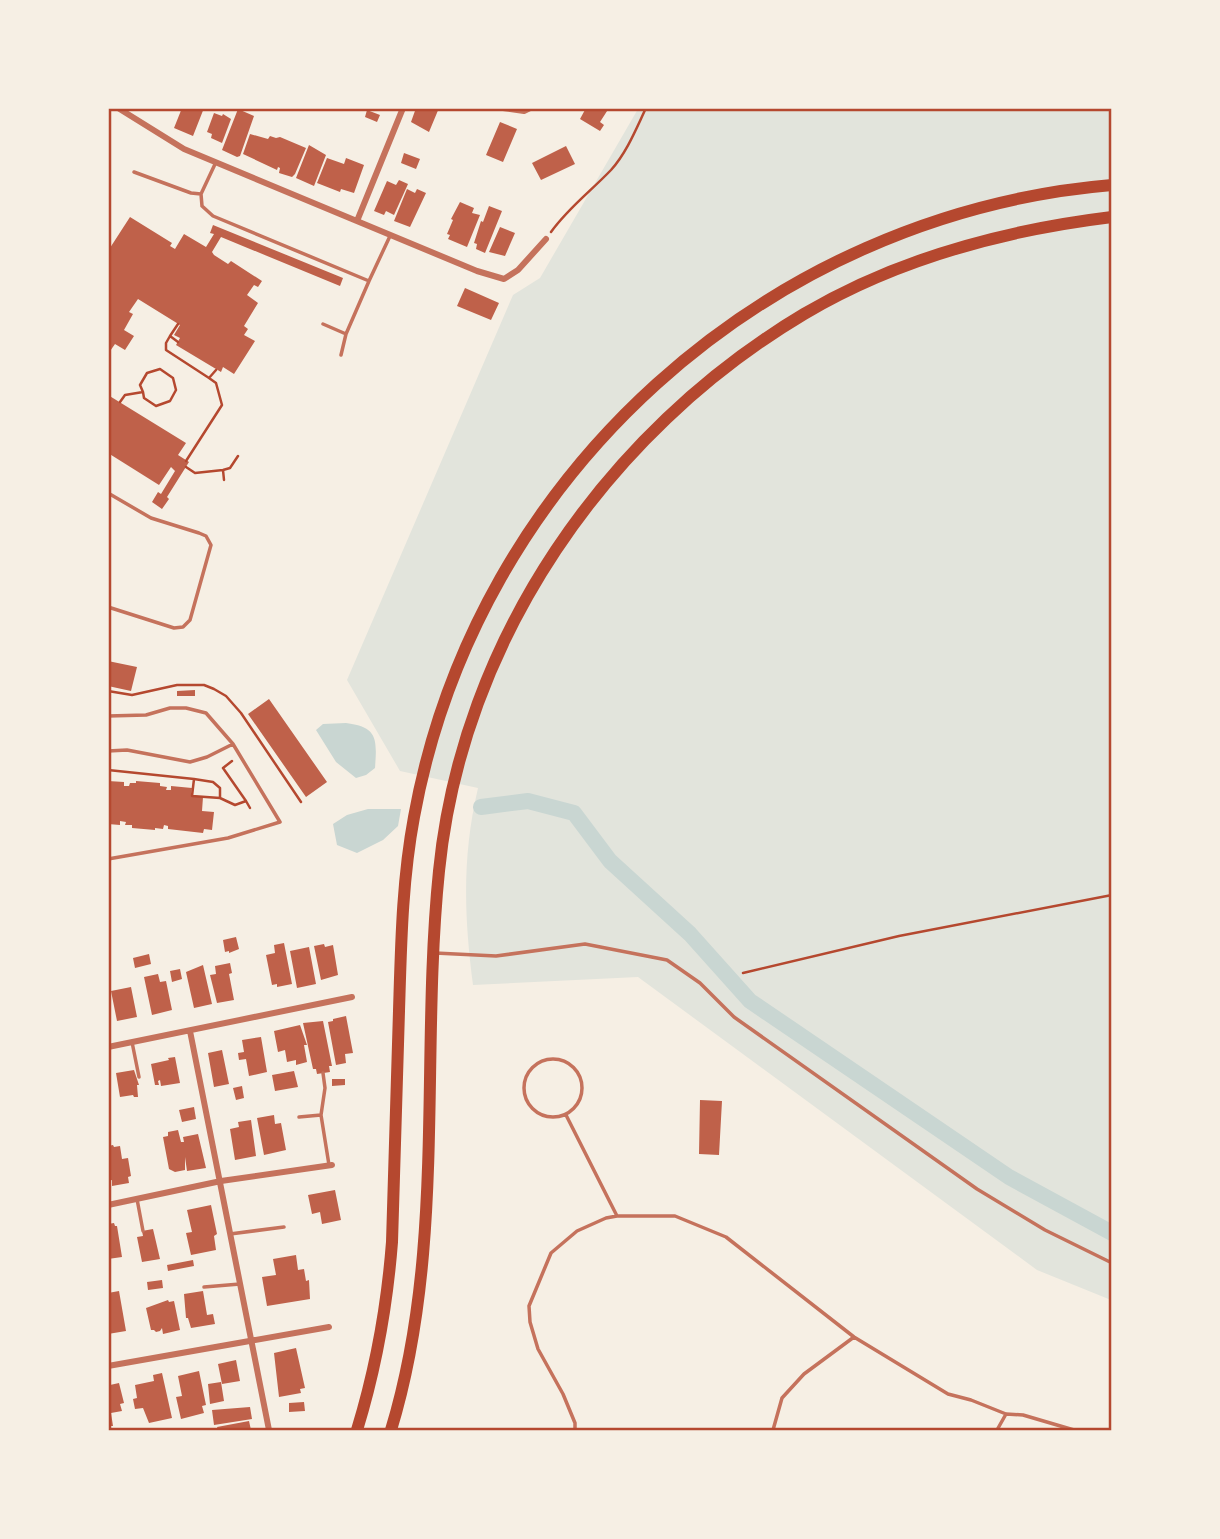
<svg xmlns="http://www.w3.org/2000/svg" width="1220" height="1539" font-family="'Varela Round',sans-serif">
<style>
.green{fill:#e2e4dc}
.water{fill:#c9d6d2}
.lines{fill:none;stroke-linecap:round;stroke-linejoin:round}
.canal{stroke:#c9d6d2;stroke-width:16}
.building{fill:#bf614a}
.path{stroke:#b5482f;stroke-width:2.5}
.service{stroke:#c5725c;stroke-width:3.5}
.minor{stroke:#c5725c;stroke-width:6}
.motorway{stroke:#b5482f;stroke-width:12}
.neatline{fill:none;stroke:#b5482f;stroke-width:2.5}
</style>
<rect width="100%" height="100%" fill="#f6efe4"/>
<path class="green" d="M638,109H1111V1300L1037,1270L638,977L473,985C464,916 462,856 478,788L400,771L347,680L513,295L540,278Z"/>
<path class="water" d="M346,723C378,727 377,739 375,768L366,775L356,778L336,762L316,730L323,724Z
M368,809H401L398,826L383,840L357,853L337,845L333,824L347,815Z"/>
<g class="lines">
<path class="canal" d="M481,807L528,801L574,813L610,861L690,934L750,1001L1009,1177L1112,1233"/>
</g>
<path class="building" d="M182,108H204L193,136L174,128Z
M416,108H439L429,132L411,122Z
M586,108H609L600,122L604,125L600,131L580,119Z
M238,109L254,116L240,156L237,157L222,150Z
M367,110L380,115L377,122L365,117Z
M214,113L222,116L223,114L231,119L222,143L211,138L212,134L207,132Z
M500,122L517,129L503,162L486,155Z
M250,134L268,139L270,136L276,138L280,137L306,148L295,174L292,177L279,173L280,168L278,167L277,170L243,154Z
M309,145L326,155L314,186L296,178Z
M566,146L575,164L541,180L532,163Z
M404,153L420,159L416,169L401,163Z
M327,158L344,164L346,158L364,165L354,193L341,189L340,192L317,183Z
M399,180L408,184L394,215L386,211L384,215L374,211L387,181L396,185Z
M407,189L415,193L417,189L426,193L410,227L394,221Z
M460,202L474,208L472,213L480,215L467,247L448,239L450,235L447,234L453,220L451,219Z
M489,206L502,211L485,253L476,249L477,244L474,243L481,221L483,222Z
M130,217L172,243L170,246L175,249L184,234L206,247L214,234L210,233L213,225L343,278L340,286L221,237L212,252L214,255L228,264L231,261L262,281L258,287L254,285L247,295L258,303L244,326L248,329L244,335L255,341L234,374L223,367L221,372L176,345L180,338L174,335L180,325L138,299L129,312L133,314L124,330L134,336L125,350L115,344L108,354V251Z
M500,227L515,233L505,256L489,252Z
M465,288L499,303L491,320L457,306Z
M108,395L186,443L178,455L189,462L167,497L169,499L162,509L152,502L158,492L161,494L175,471L171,467L159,485L108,453Z
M108,661L137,667L131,691L108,686Z
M195,690V696H177V691Z
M269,699L327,782L306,797L248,714Z
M108,781L124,782V786H129L130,783H136V781L160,783V786L167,787L166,790H171V786L192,788L191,796L203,797L202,811L214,812L212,830L204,829L203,833L168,829V826L164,825L163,829L155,828V830L132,828V825H125L126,822L120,821V825L108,824Z
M236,937L239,949L229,953V951L225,952L223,940Z
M284,943L292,984L277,987V984L272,985L266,955L275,953L274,945Z
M324,944L325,947L333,945L338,975L321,980L314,946Z
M309,947L316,984L297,988L290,951Z
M149,954L151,964L135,968L133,958Z
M230,963L232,973L229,974L234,1000L217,1003L210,975L216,974L215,966Z
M203,965L212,1004L194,1008L186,972Z
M180,969L182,979L172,982L170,971Z
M158,974L160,982L166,981L172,1010L152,1015L144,977Z
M131,987L137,1017L117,1021L111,991Z
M346,1016L353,1053L345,1054L346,1063L336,1065L328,1022L333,1021V1019Z
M323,1021L332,1066H329L330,1072L317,1074L316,1069H313L303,1023Z
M300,1025L307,1045H304L307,1062L296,1065V1060L287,1062L285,1050L278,1052L274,1031Z
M261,1037L267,1072L249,1076L246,1059L239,1060L238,1053L244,1052L242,1040Z
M222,1050L229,1084L214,1087L208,1053Z
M175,1057L180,1083L161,1086L160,1080L158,1081L159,1085H155L151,1064L169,1060L168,1058Z
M134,1070L139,1085H137L138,1097H134L133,1095L120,1097L116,1073Z
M294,1071L298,1087L275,1091L272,1075Z
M332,1079H345V1085L332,1086Z
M242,1086L244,1098L236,1100L233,1088Z
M700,1100L722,1101L719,1155L699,1154Z
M194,1107L196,1119L182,1122L179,1110Z
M274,1115L275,1124L281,1123L286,1150L264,1155L257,1118Z
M251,1120L256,1156L235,1160L230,1129L239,1127L238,1122Z
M178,1130L181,1142H184L183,1137L198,1134L206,1168L187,1171L185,1157V1170L175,1172L169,1169L163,1137L168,1136V1132Z
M113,1145L114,1147L120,1146L122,1159L128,1158L131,1176L128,1177L129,1183L112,1186V1180L108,1181V1146Z
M335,1190L341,1220L322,1224L320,1212L312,1214L308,1195Z
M211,1205L217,1234L214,1236L216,1250L191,1255L186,1233L192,1232L187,1210Z
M114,1223L115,1226H117L122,1257L108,1259V1224Z
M153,1229L160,1259L142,1262L137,1237L143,1236L142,1231Z
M296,1255L298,1270L304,1269L306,1281L309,1280L310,1299L267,1306L262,1277L276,1275L273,1259Z
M193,1260L194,1266L168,1271L167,1265Z
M162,1280L163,1288L148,1290L147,1282Z
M119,1291L126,1331L108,1334V1293Z
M203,1291L207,1315L213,1314L215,1324L191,1328L188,1318H186L184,1294Z
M168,1300L169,1302L174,1301L180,1330L163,1334L162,1328L160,1331L156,1332L154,1330H151L146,1308Z
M296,1348L305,1388L300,1389L301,1393L279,1397L274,1353Z
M236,1360L240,1381L222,1384L218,1364Z
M199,1371L206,1405L202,1406L204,1413L181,1419L176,1397L182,1396L178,1376Z
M162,1373L172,1418L149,1423L143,1408L135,1409L133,1399L137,1398L135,1385L154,1381L153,1375Z
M221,1382L224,1401L210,1404L208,1384Z
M119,1383L124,1403L120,1404L122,1411L111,1413L113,1426H108L110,1385Z
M304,1402L305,1411L289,1412V1403Z
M250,1407L252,1419L214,1425L212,1410Z
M249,1421L251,1430H218L217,1427Z"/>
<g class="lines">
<path class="path" d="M551,232C568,208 591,191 611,170C627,152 636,129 646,108
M170,336L178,324
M178,342L170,336L166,343V350L209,378
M120,402L125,395L143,392L144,398L156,406L170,401L176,390L173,378L160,369L147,373L140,385L143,392
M186,461L222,405L216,383L209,378L216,370
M186,467L195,473L223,470L230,468L238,456
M223,470L224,480
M108,691L132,695L177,685H204L214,689L226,696L241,713L301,802
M232,761L223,768L246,801
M108,770L194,779L192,796L220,798V788L213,782L194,779
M220,798L235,805L246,801L250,808
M108,837L109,836
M743,973L899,936L1112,895"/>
<path class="service" d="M216,162L201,194L202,206L213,216L369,281L390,236
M134,172L191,193L201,194
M323,324L346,334L369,281
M341,355L346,334
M108,493L151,518L199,533L206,536L211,545L190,620L183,627L174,628L108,607
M108,716L146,715L170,708H186L206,713L233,744
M108,751L127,750L190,762L207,757L233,744L280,822L228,838L108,859
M435,953L496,956L585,944L667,960L700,983L734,1017L977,1189L1045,1230L1112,1263
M132,1042L139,1077
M524 1088a29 29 0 1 1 58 0a29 29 0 1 1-58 0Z
M323,1073L325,1088L321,1115L329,1165
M566,1115L617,1216
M299,1117L321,1115
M137,1199L143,1231
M230,1234L284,1227
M204,1287L240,1284
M575,1430V1423L563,1394L538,1349L530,1322L529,1306L551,1253L577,1231L606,1218L617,1216H675L726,1237L854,1337L948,1394L971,1400L1006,1414L1023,1415L1074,1430
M773,1430L782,1398L804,1374L854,1337
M997,1430L1006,1414"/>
<path class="minor" d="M118,108L184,149L477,271L504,279L518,270L546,239
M503,108L524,111L530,108
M357,221L403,108
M190,1031L269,1430
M108,1047L352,997
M108,1205L221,1181L332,1165
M108,1366L329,1327"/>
<path class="motorway" d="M357,1430C376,1368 387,1307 392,1242C395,1165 397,1088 399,1011C401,946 402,881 414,817C476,475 767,214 1112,185
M391,1430C446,1250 420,1057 439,871C462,640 606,432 804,314C897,259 1005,230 1112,217"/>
</g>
<rect width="1220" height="1539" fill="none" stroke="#f6efe4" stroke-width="220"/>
<rect x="110" y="110" width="1000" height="1319" class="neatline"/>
</svg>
